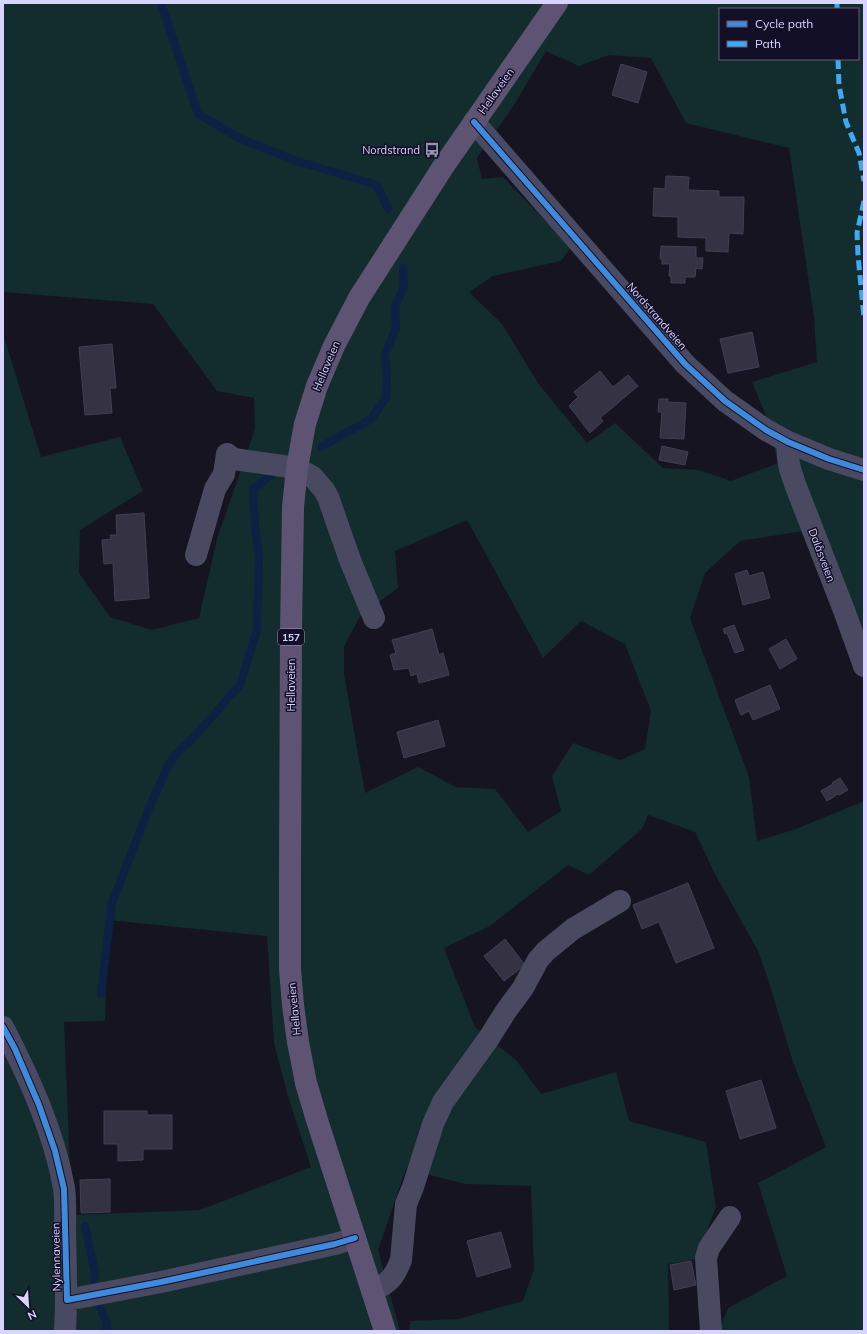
<svg xmlns="http://www.w3.org/2000/svg" width="867" height="1334" font-family="Mulish,sans-serif">
<style>
.green{fill:#132c2d;fill-rule:evenodd}
.lines{fill:none;stroke-linecap:round;stroke-linejoin:round}
.stream{stroke:#0d2144;stroke-width:8}
.building{fill:#343243;stroke:#433f54}
.minor{stroke:#4a4962;stroke-width:22}
.major{stroke:#5e5373;stroke-width:22}
.quiet{stroke:#3fa9f5;stroke-width:5;stroke-dasharray:10 5;stroke-linecap:butt}
.cycleway-casing{stroke:#130f26;stroke-width:8}
.cycleway{stroke:#408adc;stroke-width:6}
.labels{text-anchor:middle;stroke-width:3;stroke-linejoin:round;paint-order:stroke}
.shield{fill:#130f26;stroke:#9e99be;stroke-width:1}
.shield-label{font-size:10px;font-weight:bold;fill:#d9d4ff}
.street-label{font-size:11px;fill:#d9d4ff;stroke:#130f26}
.poi-label{font-size:11px;fill:#d9d4ff;stroke:#130f26;text-anchor:end}
</style>
<rect width="100%" height="100%" fill="#161421"/>
<path class="green" d="M3,3H864V641L823,528L740,541L705,573L690,618L749,777L757,841L796,829L864,801V1331H719L728,1308L787,1276L758,1183L826,1147L793,1062L767,976L757,949L715,874L695,832L648,815L642,829L589,875L568,865L490,926L444,948L475,1027L516,1060L541,1094L616,1072L629,1121L706,1142L716,1207L696,1259L668,1264L669,1331H409L410,1321L458,1319L523,1301L534,1269L531,1186L466,1184L406,1169L378,1250L400,1331H3V334L41,457L120,437L143,491L80,530L79,573L110,617L152,630L199,618L217,539L255,429L254,398L217,391L153,304L3,292ZM720,9H858V59H720ZM546,51L579,66L609,55L651,58L686,123L789,148L814,317L817,362L752,382L766,416L778,463L731,481L699,470L663,468L615,423L587,443L538,383L502,324L469,292L493,276L561,261L571,247L503,177L482,179L477,158L514,105ZM467,520L543,658L581,621L625,644L651,711L645,749L620,760L573,743L552,776L561,811L528,832L495,789L456,787L418,767L365,793L344,674V647L360,616L398,588L395,551ZM108,920L267,936L274,1043L287,1093L311,1167L200,1210L72,1215L64,1022L105,1021Z"/>
<g class="lines">
<path class="stream" d="M161,3L198,114L241,139L297,161L377,185L388,209
M321,447L371,419L386,398L387,379L385,354L396,328L395,307L404,286L403,268
M101,994L112,903L149,808L167,768L176,754L195,736L240,685L257,630L259,556L255,528L253,489L272,474
M85,1226L95,1272L94,1279
M98,1302L106,1321L107,1331"/>
</g>
<path class="building" d="M621,64L647,72L638,103L612,95Z
M666,176L689,177L688,190L719,191V197H744L743,234L729,233L728,252L706,251V238L678,237V217L653,216L654,188L665,189Z
M661,246L696,247V258H703L702,269L696,268L695,277H685V283H671V276H669L670,264H662V259H660Z
M752,332L759,367L728,373L720,339Z
M112,344L116,388H110L112,413L85,415L79,347Z
M600,371L613,387L628,375L638,386L600,418L603,421L590,433L569,406L578,397L574,392Z
M659,399H668L667,402L686,403L684,439L660,438L662,412H658Z
M662,446L688,452L685,465L659,460Z
M144,513L149,598L115,601L113,563L104,564L102,540L111,539L110,535H117L116,515Z
M747,570L749,576L763,572L770,598L743,605L735,574Z
M734,625L744,650L735,653L727,633L725,634L723,629Z
M432,629L439,655L443,653L449,675L419,683L417,674L411,676L409,668L394,670L390,655L396,653L392,640Z
M786,639L797,659L780,669L769,649Z
M770,685L780,709L753,720L749,711L741,715L735,700Z
M438,720L445,746L404,758L397,732Z
M840,778L848,790L839,795L838,794L827,801L821,791L833,784L832,783Z
M688,883L714,948L676,963L659,922L642,929L633,905Z
M505,939L525,965L504,981L484,956Z
M761,1080L776,1128L740,1139L726,1091Z
M104,1111H147V1115H172V1149H143V1160L118,1161V1144H104Z
M110,1179V1212L81,1213L80,1180Z
M501,1232L511,1267L477,1277L467,1241Z
M691,1261L696,1285L674,1290L670,1265Z"/>
<g class="lines">
<path class="minor" d="M474,122L685,364L725,401L766,430L788,442L829,459L864,470
M788,442C786,458 790,470 795,484L845,613L864,666
M227,454L234,459L297,468L313,477L324,490L328,497L350,560L374,618
M196,555L215,489L224,474L227,454
M3,1027C29,1077 54,1132 64,1188C66,1202 65,1217 65,1231C66,1264 67,1298 65,1331
M372,1291C389,1283 394,1278 401,1260L406,1204L413,1187L433,1124L443,1102L489,1038L506,1011L523,988L538,960L546,951L573,929L620,901
M67,1300L161,1282L335,1244L355,1238
M711,1331L706,1258L709,1248L730,1217"/>
<path class="major" d="M385,1331L317,1120L306,1083L298,1042L293,1005L290,969V877L291,631L293,507L297,468L305,424L317,386L334,346L359,298L443,167L557,3"/>
<path class="quiet" d="M837,3V9
M838,59L839,85L846,122L859,153L864,181
M864,201L857,233L858,255L864,318"/>
<g class="cycleway-casing">
<path id="cycleway" d="M474,122L685,364L725,401L766,430L788,442L829,459L864,470
M3,1027L15,1049L39,1105L55,1151L64,1189L67,1300L161,1282L335,1244L355,1238"/>
</g>
<use href="#cycleway" class="cycleway"/>
</g>
<defs>
<g id="bus-bare" transform="scale(1.2)"><path d="M-5-6H5V4H4V6H2V4H-2V6H-4V4H-5ZM-3.5-4V0h7V-4ZM-3.5 1.2v1.5H-2V1.2ZM2 1.2v1.5H3.5V1.2Z" fill="#9591b1" stroke="#130f26" stroke-width="2.5" paint-order="stroke"/></g>
</defs>
<g fill-rule="evenodd">
<use href="#bus-bare" x="432" y="150"/>
</g>
<g class="labels">
<rect class="shield" x="278" y="629" width="26" height="16" rx="3"/>
<g class="shield-label">
<text x="291" y="641">157</text>
</g>
<g class="street-label">
<text transform="translate(496 91) rotate(-55)" y="4">Hellaveien</text>
<text transform="translate(657 316) rotate(49)" y="4">Nordstrandveien</text>
<text transform="translate(326 366) rotate(-67)" y="4">Hellaveien</text>
<text transform="translate(822 555) rotate(69)" y="4">Dalåsveien</text>
<text transform="translate(291 685) rotate(-90)" y="4">Hellaveien</text>
<text transform="translate(294 1009) rotate(-96)" y="4">Hellaveien</text>
<text transform="translate(56 1257) rotate(-91)" y="4">Nylennaveien</text>
</g>
<g class="poi-label">
<text x="420" y="154">Nordstrand</text>
</g>
</g>
<rect width="867" height="1334" fill="none" stroke="#d9d4ff" stroke-width="8"/>
<rect x="719" y="8" width="140" height="52" fill="#130f26" stroke="#625e7d"/>
<rect x="727" y="21" width="20" height="6" fill="#408adc" stroke="#625e7d"/>
<text x="755" y="28" font-size="12" fill="#d9d4ff">Cycle path</text>
<rect x="727" y="41" width="20" height="6" fill="#3fa9f5" stroke="#625e7d"/>
<text x="755" y="48" font-size="12" fill="#d9d4ff">Path</text>
<g transform="translate(28 1306) rotate(155)" stroke="#130f26" stroke-width="3" paint-order="stroke">
<path d="M0-3L7 15L0 10L-7 15Z" fill="#d9d4ff"/>
<text y="-6" font-size="11" font-weight="bold" text-anchor="middle" fill="#d9d4ff">N</text>
</g>
</svg>
